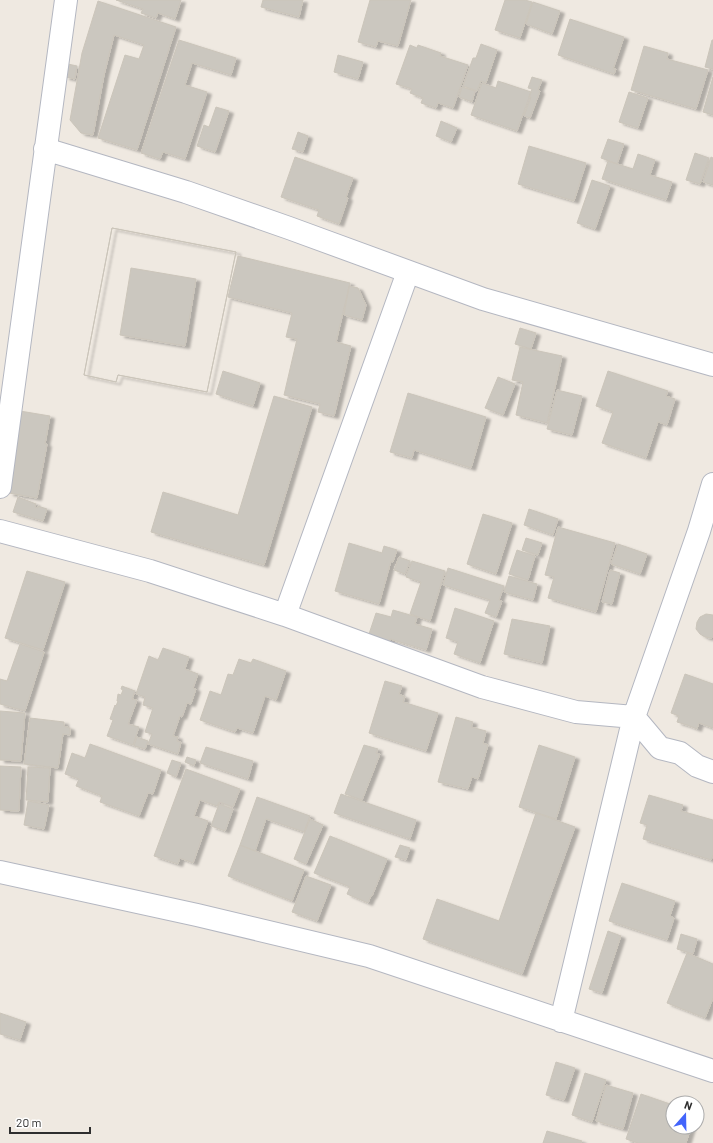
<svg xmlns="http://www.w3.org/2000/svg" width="713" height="1143" font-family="Barlow,sans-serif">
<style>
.building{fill:#cbc7bf;stroke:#cbc5ba;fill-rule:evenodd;filter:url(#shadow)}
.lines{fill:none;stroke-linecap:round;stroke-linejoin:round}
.minor-casing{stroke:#b4b7c1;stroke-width:24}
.minor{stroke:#fff;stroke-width:22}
</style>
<defs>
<filter id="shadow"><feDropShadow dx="4.5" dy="2.5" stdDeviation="1" flood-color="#0004"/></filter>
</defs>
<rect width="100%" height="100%" fill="#efe9e1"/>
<path class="building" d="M116,0H181L175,19L158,13L156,18L141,13L143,9Z
M263,0H303L299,17L261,7Z
M370,0H411L398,46L378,41L376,47L358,42Z
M505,0H525L532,2L520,38L495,30Z
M98,1L176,27L137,150L98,138L125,55L139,59L144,45L114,35L104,75L93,135L81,133L70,120L82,53Z
M533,2L560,11L552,34L526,24Z
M570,19L624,37L613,69H616L614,74L558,55Z
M179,40L236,58L231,75L192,63L185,85L207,92L185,159L163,152L160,159L141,153Z
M712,40H713V69L705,67Z
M481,44L497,50L486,83L481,81L477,91L463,86L473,58H476Z
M410,45L417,48L418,45L441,53L440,56L468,65L453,108L438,103L436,108L421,103L423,98L410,93L412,89L396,84Z
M644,46L668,53L667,59L708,70L696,109L631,90Z
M338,55L363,62L358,79L334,72Z
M68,64L77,66L75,79L65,77Z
M532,77L542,80L538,90L540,91L530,118L524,116L531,97H529L532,89L528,88Z
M713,77V115L703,112Z
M498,81L531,92L517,131L471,115L482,83L496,88Z
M462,87L475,91L472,102L459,97Z
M629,92L648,98L638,128L619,122Z
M216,107L229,111L215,152L197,146L204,125L209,127Z
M441,121L457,128L451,142L436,136Z
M298,132L308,136L303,152L292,149Z
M608,139L624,144L617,164L601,158Z
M529,146L586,163L574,201L518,184Z
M695,153L709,158L700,184L686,180Z
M638,154L655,160L650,175L672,182L666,200L602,179L608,161L633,169Z
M295,157L353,178L346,197L348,198L339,224L317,216L319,210L281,197Z
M711,157L713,158V185L703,182Z
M592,180L610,186L595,229L577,223Z
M112,228L236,252L207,392L118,375L116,382L84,375ZM131,268L196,279L185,346L120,335Z
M112,228L236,252L207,392L118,375L116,382L84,375Z
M238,256L350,283L336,342L351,346L334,416L318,412L320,404L284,395L297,339L286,337L292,313L228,297Z
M349,286L358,288L366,305L362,320L344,315Z
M520,328L536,333L531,349L515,344Z
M520,347L562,356L547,423L516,415L523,382L512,380Z
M223,371L260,383L253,406L216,394Z
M608,371L668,391L666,396L675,399L667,425L658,422L646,458L602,443L613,412L596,406Z
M498,377L515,384L503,415L485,408Z
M557,390L582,396L572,435L547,429Z
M408,393L486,417L471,468L414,450L412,458L390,452Z
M274,396L312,407L264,565L151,532L163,492L238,515Z
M20,411L50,416L45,444H47L37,498L9,493L17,445H14Z
M18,497L36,504L35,507L38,508V506L47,509L43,521L13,512Z
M529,509L558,519L553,535L524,525Z
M483,514L512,523L496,574L467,564Z
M558,527L615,543L596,612L548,598L554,577L545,575Z
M526,538L542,543L538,555L522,550Z
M349,543L382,553L384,546L397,550L393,562L391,561L379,604L335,591Z
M618,544L647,554L640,574L611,564Z
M517,550L535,556L528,580L509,574Z
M399,557L410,561L405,574L394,570Z
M412,561L445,571L430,621L410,614L421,582L406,577Z
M448,568L504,586L499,600L502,601L496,617L485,613L490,600L443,585Z
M610,570L620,573L612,604L602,602Z
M27,571L65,582L43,650L5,638Z
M509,576L537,584L533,600L504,592Z
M455,608L494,621L480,663L454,654L458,642L446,638Z
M393,610L417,617L415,624L432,629L426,650L390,639L389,643L368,637L376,613L391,617Z
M706,614L713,615V637L711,638L705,637L700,634L696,629L697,622L700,617Z
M512,619L550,626L542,663L504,654Z
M20,644L44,652L25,711L0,704V679L7,681Z
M163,648L189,657L185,669L198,674L193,688L196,689L191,704L187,703L182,717L180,716L173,736L178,737L177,741L181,742L178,754L148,744L152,734L145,732L153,708L143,705L145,697L136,694L149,656L158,660Z
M239,659L251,663L253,659L286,671L276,700L265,696L253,733L237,728L235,732L200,720L210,691L221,695L228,674L233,675Z
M685,674L713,684V728L699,723L697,729L687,725L677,722L679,716L671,713Z
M385,681L402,686L399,694L405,697L403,702L438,713L426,751L369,733Z
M122,686L135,691L132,699L137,700L128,724L139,727L133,745L107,736L113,720L110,719L115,705L116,706L118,701H117L118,694L121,695L123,690L121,689Z
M0,711L25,713L21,761L0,760Z
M456,717L473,722L471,727L486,731L483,743L488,745L478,779L472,777L468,789L438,782Z
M30,718L64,722V726L70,728V735L63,734L58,768L24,764Z
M137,737L148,741L145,749L134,746Z
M90,744L161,770L153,794L148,793L139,816L100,802L102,796L76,786L79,779L65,774L72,753L85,758Z
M364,745L378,749L376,753L380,754L362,800L345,794Z
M539,745L575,757L556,819L519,807Z
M206,747L253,761L248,779L200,763Z
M187,757L196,760L194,766L185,762Z
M172,760L181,763L176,777L167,773Z
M0,766L21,767L19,811L0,810Z
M28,767L50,768L48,802L26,800Z
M186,769L240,789L233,807L219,802L217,806L200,800L194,816L208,821L193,863L180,858L178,864L154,856Z
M341,794L416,820L410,839L334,813Z
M649,795L683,805L681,811L713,820V855L711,860L643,839L647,825L640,823Z
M257,797L310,816L304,832L266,819L255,851L240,845Z
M28,801L49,805L44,829L24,825Z
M219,804L233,809L225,831L211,826Z
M536,813L575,827L522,974L423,939L437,899L499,921Z
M310,819L323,825L306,864L294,859Z
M330,836L387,859L372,896H371L368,903L347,894L350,887L314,873Z
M240,845L304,870L292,901L228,876Z
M400,845L410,848L406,860L395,857Z
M306,876L331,885L317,921L292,912Z
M622,883L675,901L670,916L674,918L667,940L609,921Z
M608,931L621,936L602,993L589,989Z
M681,934L697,939L693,954L677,949Z
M687,953L713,964V998L705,1018L667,1003Z
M0,1013L26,1022L20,1040L0,1034Z
M556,1062L575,1068L564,1100L546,1095Z
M585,1073L606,1080L592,1122L572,1115Z
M606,1085L633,1093L623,1129L596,1121Z
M641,1094L673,1105V1127H691L686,1143H638L626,1139Z
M547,1131L582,1141L581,1143H543Z"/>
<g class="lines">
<g class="minor-casing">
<path id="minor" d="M45,149L186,192L289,228L483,299L713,365
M0,487L66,0
M0,531L150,571L285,615L482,687L576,712L634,717L660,748L680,753L697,766L713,772
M285,615L408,272
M0,872L197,915L369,956L713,1071
M561,1021L634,717L699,531L713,484"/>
</g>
<use href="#minor" class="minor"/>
</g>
<g transform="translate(685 1115) rotate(20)"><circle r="19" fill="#ffffff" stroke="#ababab"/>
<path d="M0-3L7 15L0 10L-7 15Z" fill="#4264fb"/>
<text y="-6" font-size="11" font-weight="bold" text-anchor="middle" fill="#2e2e2e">N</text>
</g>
<path d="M10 1127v6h80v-6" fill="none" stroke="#2e2e2e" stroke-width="2"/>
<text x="16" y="1127" font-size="12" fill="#2e2e2e" stroke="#ffffff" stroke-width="3" paint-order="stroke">20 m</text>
</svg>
